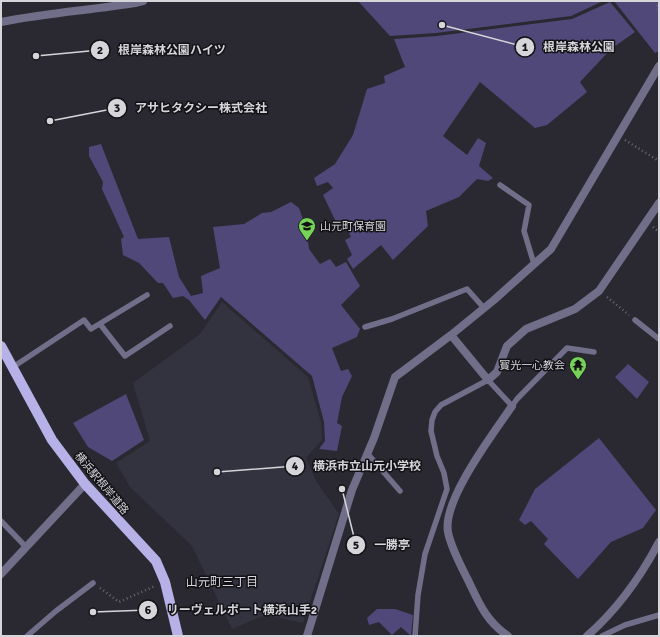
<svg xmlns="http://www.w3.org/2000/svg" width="660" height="637" font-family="Signika,'Noto Sans JP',sans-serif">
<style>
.built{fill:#33323f}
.green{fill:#4f4878}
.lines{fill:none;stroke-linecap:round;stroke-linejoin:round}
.path{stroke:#6b6b72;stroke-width:2.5;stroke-dasharray:1 3;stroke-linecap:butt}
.lane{stroke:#706e88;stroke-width:5.5}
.street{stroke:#706e88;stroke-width:8}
.primary{stroke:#b6b1e7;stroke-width:10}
.labels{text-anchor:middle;stroke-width:3;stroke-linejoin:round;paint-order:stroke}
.poi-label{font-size:11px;fill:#d5d5da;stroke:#121216;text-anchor:start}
.street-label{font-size:11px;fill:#d5d5da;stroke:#121216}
.neighbourhood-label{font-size:12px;fill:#d5d5da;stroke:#121216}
.leader{fill:none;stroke:#d5d5da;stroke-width:1.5}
.callout-dot{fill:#d5d5da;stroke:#121216;stroke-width:1.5}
.mark-label{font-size:12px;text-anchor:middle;font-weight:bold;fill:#111}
.callout-label{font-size:12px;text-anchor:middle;font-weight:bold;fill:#d5d5da;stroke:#121216;stroke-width:3;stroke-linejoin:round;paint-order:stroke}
</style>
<rect width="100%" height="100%" fill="#2a2931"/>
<path class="built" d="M222,302L308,377L321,422L322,440L306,458L316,481L339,514L303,623L265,615L232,629L192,546L130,487L116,463L150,441L133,383L200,334Z"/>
<path class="green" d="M358,1H603L571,16L436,33L390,36Z
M614,1H659V51L655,53Z
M610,2L635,32L611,49L580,82L587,92L547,125L535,128L480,82L443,136L467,155L478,138L486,143L479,166L493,178L488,181L477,179L459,197L426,211L428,226L393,260L381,245L353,269L347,259L352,255L345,240L351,237L344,223L338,226L323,195L333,188L328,182L317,186L314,178L335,164L353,135L367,89L385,83L384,76L405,67L394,39L437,36L572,19Z
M101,144L138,239L169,237L179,277L191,296L203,293L201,276L220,268L213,227L244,224L262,213L271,212L291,202L299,208L306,228L309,249L320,264L330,259L336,267L346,262L360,286L341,305L360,329L357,337L332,348L341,371L348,369L352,376L342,397L337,423L342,426L337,451L319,449L325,441L324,422L312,376L221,297L205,320L189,300L183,296L173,298L163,283H158L139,263L123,255L121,239L124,237L102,189L103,182L89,156V147Z
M628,364L649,382L637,399L615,377Z
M126,394L144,440L112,461L88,447L73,423Z
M599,438L656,510L643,528L611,542L578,579L544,544L548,539L531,521L525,525L519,520L535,489Z
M377,609H395L413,615L411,636L401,627L392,635L379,622L369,625L367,618Z"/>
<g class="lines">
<path class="path" d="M656,1L659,13
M625,140L659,161
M653,227L659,232
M607,297L629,315
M100,588L119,602L155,586"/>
<path class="lane" d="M500,185L529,205L524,231L534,264
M635,320L659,339
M100,324L125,356L170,326
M365,327L392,319L467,289L484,308
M13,367L84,320L91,329L147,295
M367,453L400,491
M1,521L26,547
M27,636L56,611L93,583
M415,636L418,595L425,554L447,489L444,473L437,456L431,431L432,420L435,412L441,405L488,380L512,406L517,399L567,348L594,352
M602,636L625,625L659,615"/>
<path class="street" d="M1,22C45,13 91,10 135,3L143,1
M451,335L488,380L497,372L507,346L526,329L575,309L599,291L659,203
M1,574L85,484
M307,636L352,490L374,438L395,377L451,335L494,300L551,249L659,66
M508,636C486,621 479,603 468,580C461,566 451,548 448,532C442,500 494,433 512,406
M587,636C618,609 640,578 659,542"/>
<path class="primary" d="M1,346L52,440L85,484L156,561L165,582L178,636"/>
</g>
<defs>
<g id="school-pin" transform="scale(0.9)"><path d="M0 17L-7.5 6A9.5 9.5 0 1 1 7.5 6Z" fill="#77d259" stroke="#121216"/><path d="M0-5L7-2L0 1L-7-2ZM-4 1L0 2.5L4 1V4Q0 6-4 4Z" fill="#111"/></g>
<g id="temple-pin" transform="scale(0.9)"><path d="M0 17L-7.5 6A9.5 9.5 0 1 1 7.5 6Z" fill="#77d259" stroke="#121216"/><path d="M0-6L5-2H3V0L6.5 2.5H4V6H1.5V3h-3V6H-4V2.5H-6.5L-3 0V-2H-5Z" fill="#111"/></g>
</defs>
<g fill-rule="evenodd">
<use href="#school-pin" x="307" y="226"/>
<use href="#temple-pin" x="578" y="365"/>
</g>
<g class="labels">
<g class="poi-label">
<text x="320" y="230">山元町保育園</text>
<text x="565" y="369" text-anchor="end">寳光一心教会</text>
</g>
<g class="street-label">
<text transform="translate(102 483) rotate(50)" y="4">横浜駅根岸道路</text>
</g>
<g class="neighbourhood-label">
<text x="222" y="586">山元町三丁目</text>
</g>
</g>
<path class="leader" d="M442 25L525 47M36 56L100 50M50 121L117 108M217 472L295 466M342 489L356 545M93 612L148 610"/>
<g class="callout-dot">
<circle cx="442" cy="25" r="4"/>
<circle cx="36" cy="56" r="4"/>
<circle cx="50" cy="121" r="4"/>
<circle cx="217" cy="472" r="4"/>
<circle cx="342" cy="489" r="4"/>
<circle cx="93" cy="612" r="4"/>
<circle cx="525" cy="47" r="10"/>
<circle cx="100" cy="50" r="10"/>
<circle cx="117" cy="108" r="10"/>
<circle cx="295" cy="466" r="10"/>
<circle cx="356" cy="545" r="10"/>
<circle cx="148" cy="610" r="10"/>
</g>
<g class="mark-label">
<text x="525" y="51">1</text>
<text x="100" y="54">2</text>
<text x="117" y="112">3</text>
<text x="295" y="470">4</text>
<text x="356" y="549">5</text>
<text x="148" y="614">6</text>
</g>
<g class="callout-label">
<text x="579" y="51">根岸森林公園</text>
<text x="172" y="54">根岸森林公園ハイツ</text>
<text x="201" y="112">アサヒタクシー株式会社</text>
<text x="367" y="470">横浜市立山元小学校</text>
<text x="392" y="549">一勝亭</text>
<text x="242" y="614">リーヴェルポート横浜山手2</text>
</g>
<rect width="660" height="637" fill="none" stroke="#d5d5da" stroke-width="4"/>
</svg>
